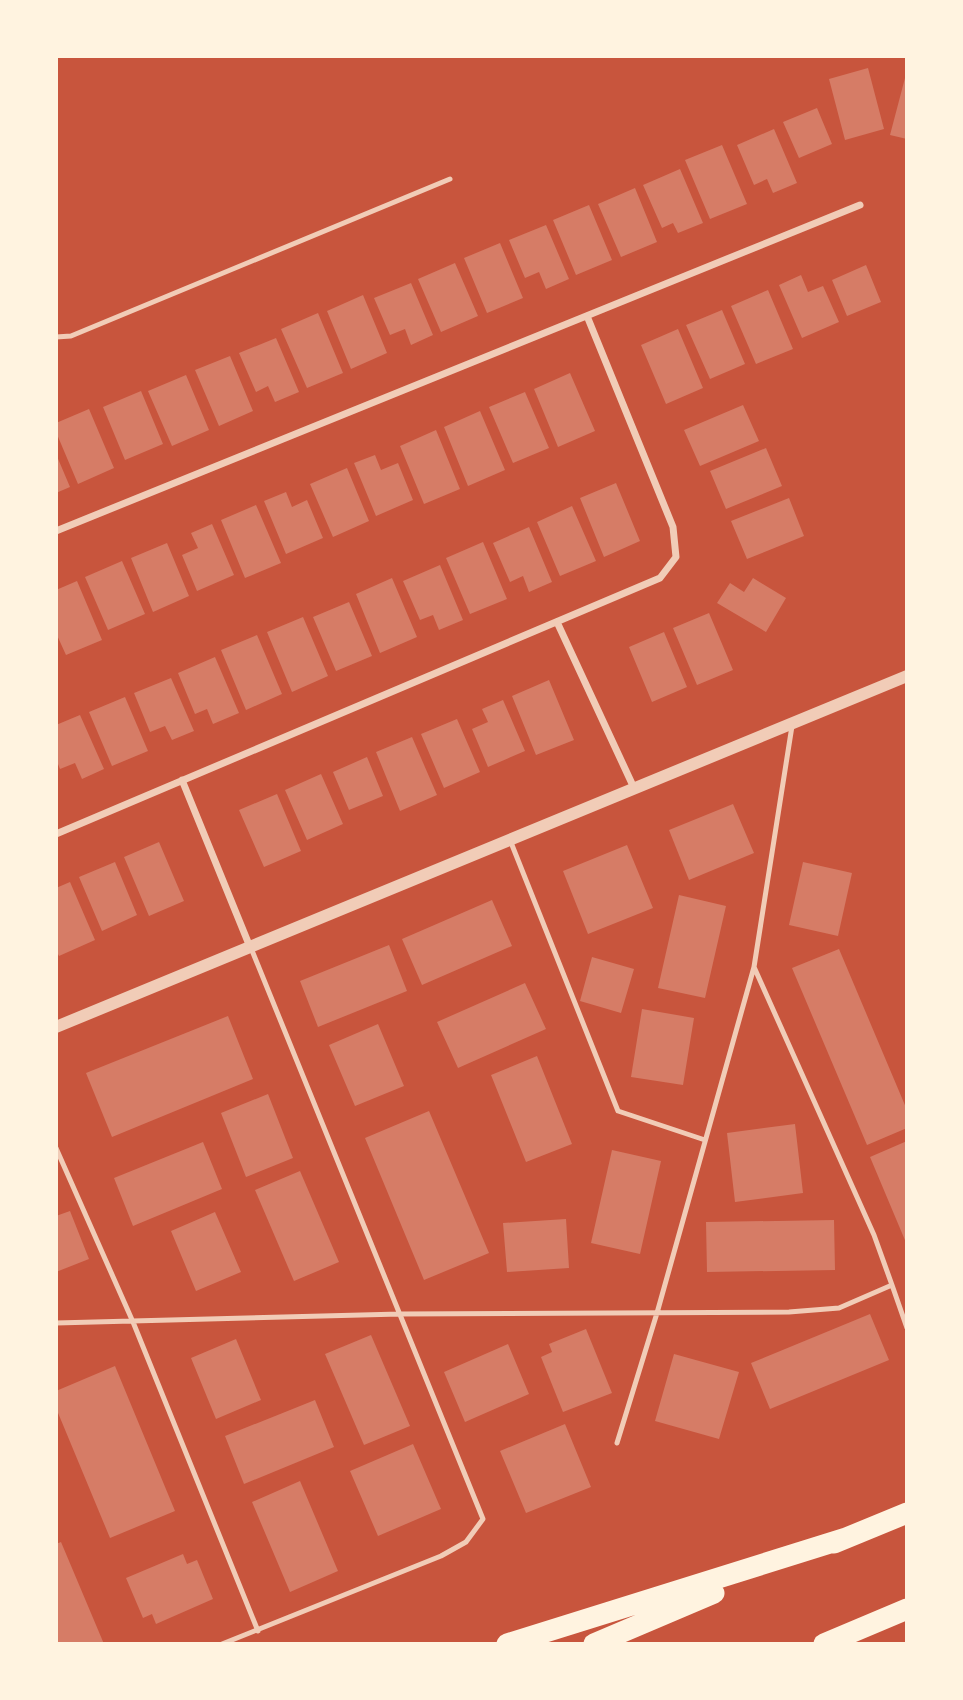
<svg xmlns="http://www.w3.org/2000/svg" width="963" height="1700" font-family="Montserrat,sans-serif">
<style>
.building{fill:#d67c66}
.lines{fill:none;stroke-linecap:round;stroke-linejoin:round}
.service{stroke:#f1ccb7;stroke-width:5}
.minor{stroke:#f1ccb7;stroke-width:7}
.tertiary{stroke:#f1ccb7;stroke-width:12}
.motorway{stroke:#fff3e0;stroke-width:21}
</style>
<rect width="100%" height="100%" fill="#c8553d"/>
<path class="building" d="M868,68L884,129L845,140L829,79Z
M905,78L907,79V139L890,135Z
M817,108L832,144L799,158L783,122Z
M774,129L797,183L773,193L767,179L754,185L737,145Z
M722,145L747,204L710,219L685,160Z
M680,169L703,223L678,233L673,223L662,228L643,185Z
M635,188L657,242L621,257L598,204Z
M589,205L612,260L576,275L553,220Z
M546,225L569,279L546,289L539,272L525,278L509,240Z
M500,243L523,298L487,313L464,258Z
M455,263L478,316L441,332L418,279Z
M866,265L881,302L847,316L832,280Z
M801,275L808,292L823,286L839,322L802,338L779,285Z
M411,283L433,335L411,345L405,329L390,335L374,298Z
M768,290L793,349L756,364L731,306Z
M363,295L387,353L351,369L327,311Z
M722,310L745,364L710,379L686,325Z
M318,313L343,373L307,388L281,329Z
M678,329L703,388L666,404L641,345Z
M276,338L299,392L275,402L268,386L256,392L239,353Z
M230,356L253,411L219,426L195,370Z
M570,373L595,431L558,447L534,389Z
M186,375L209,430L172,446L148,391Z
M141,391L163,444L125,460L103,407Z
M525,392L549,448L513,463L489,407Z
M743,405L759,441L700,466L684,430Z
M89,409L114,468L78,484L56,432V423Z
M480,411L505,470L468,486L444,427Z
M436,430L460,489L424,504L400,446Z
M766,448L782,486L726,509L710,471Z
M56,454L70,487L56,493Z
M375,455L381,470L398,463L413,500L376,516L354,463Z
M347,468L369,521L333,537L310,484Z
M616,483L640,541L604,557L580,498Z
M286,492L292,507L307,500L323,538L286,554L264,501Z
M789,498L804,536L747,559L731,521Z
M256,505L281,563L245,578L221,520Z
M572,506L596,561L560,576L537,522Z
M212,524L234,575L197,591L182,555L198,548L191,533Z
M529,527L552,582L529,592L523,576L510,582L493,543Z
M483,542L507,599L470,614L446,558Z
M167,543L189,596L153,612L131,558Z
M122,561L145,614L108,630L85,577Z
M440,565L463,620L439,630L433,615L420,620L403,581Z
M392,578L417,637L380,653L356,594Z
M753,578L786,598L766,632L717,603L730,583L744,592Z
M77,581L102,640L66,655L56,633V590Z
M349,602L372,656L336,671L313,617Z
M709,613L733,670L697,685L673,628Z
M303,617L328,676L292,692L267,632Z
M664,632L687,687L652,702L629,647Z
M257,635L282,694L246,710L221,650Z
M215,657L239,713L213,724L207,709L195,714L178,673Z
M171,678L194,731L172,740L165,726L150,732L134,693Z
M549,680L574,740L536,755L512,696Z
M125,697L148,751L112,766L89,712Z
M503,700L525,751L488,767L472,729L488,722L482,709Z
M80,715L104,769L82,779L75,763L60,769L56,759V725Z
M457,719L480,772L444,788L421,734Z
M412,737L437,795L400,811L376,752Z
M367,757L383,796L349,810L333,772Z
M321,774L343,824L307,840L285,790Z
M277,794L301,851L264,867L239,810Z
M733,804L754,853L689,880L669,830Z
M159,842L184,901L149,916L124,857Z
M627,845L653,908L588,934L563,871Z
M115,862L137,915L102,931L79,877Z
M803,862L852,873L838,936L789,925Z
M70,882L95,940L59,956L56,950V888Z
M679,895L726,906L705,998L658,988Z
M492,900L512,946L422,985L402,939Z
M389,945L407,991L318,1027L300,981Z
M839,949L907,1110V1128L867,1145L792,968Z
M592,957L634,969L621,1013L580,1001Z
M525,983L546,1029L458,1068L437,1022Z
M642,1009L694,1018L683,1085L631,1077Z
M228,1016L253,1079L112,1137L86,1073Z
M378,1024L404,1086L355,1106L329,1045Z
M537,1056L572,1144L526,1162L491,1075Z
M268,1094L293,1158L246,1177L221,1113Z
M429,1111L489,1253L424,1280L365,1138Z
M795,1124L803,1193L735,1202L727,1133Z
M907,1141V1245L870,1157Z
M203,1142L222,1189L133,1226L114,1178Z
M612,1150L661,1161L640,1254L591,1243Z
M300,1171L339,1262L294,1281L255,1190Z
M70,1211L89,1259L56,1272V1216Z
M215,1212L241,1272L196,1291L171,1231Z
M566,1219L569,1268L507,1272L503,1223Z
M834,1220L835,1270L707,1272L706,1222Z
M870,1314L889,1360L770,1409L751,1363Z
M586,1329L612,1393L563,1412L541,1357L552,1352L549,1344Z
M371,1335L410,1426L364,1445L325,1354Z
M236,1339L261,1400L216,1419L191,1358Z
M508,1344L529,1394L465,1422L444,1372Z
M674,1354L739,1372L719,1439L655,1421Z
M115,1366L175,1511L110,1538L56,1408V1391Z
M315,1400L334,1447L244,1484L225,1436Z
M565,1424L591,1487L526,1513L500,1451Z
M413,1444L441,1509L378,1536L350,1471Z
M300,1481L338,1571L290,1592L252,1502Z
M61,1542L104,1644H56V1544Z
M183,1554L187,1564L197,1560L213,1599L156,1624L152,1614L143,1618L126,1578Z"/>
<g class="lines">
<path class="service" d="M56,337L71,336L450,179
M510,840L618,1111L705,1140
M56,1148L133,1322L258,1631
M892,1285L907,1328
M56,1323L400,1314L789,1312L839,1308L892,1285L874,1235L754,967L792,726
M617,1443L657,1313L754,967
M222,1644L441,1556L466,1542L483,1519L251,948"/>
<path class="minor" d="M56,531L860,205
M557,622L634,788
M182,780L250,947
M56,834L660,578L676,557L673,527L587,316"/>
<path class="tertiary" d="M56,1027L907,676"/>
<path class="motorway" d="M834,1543L907,1513
M507,1644L846,1538
M594,1644L714,1593
M824,1644L907,1609"/>
</g>
<rect width="963" height="1700" fill="none" stroke="#fff3e0" stroke-width="116"/>
</svg>
